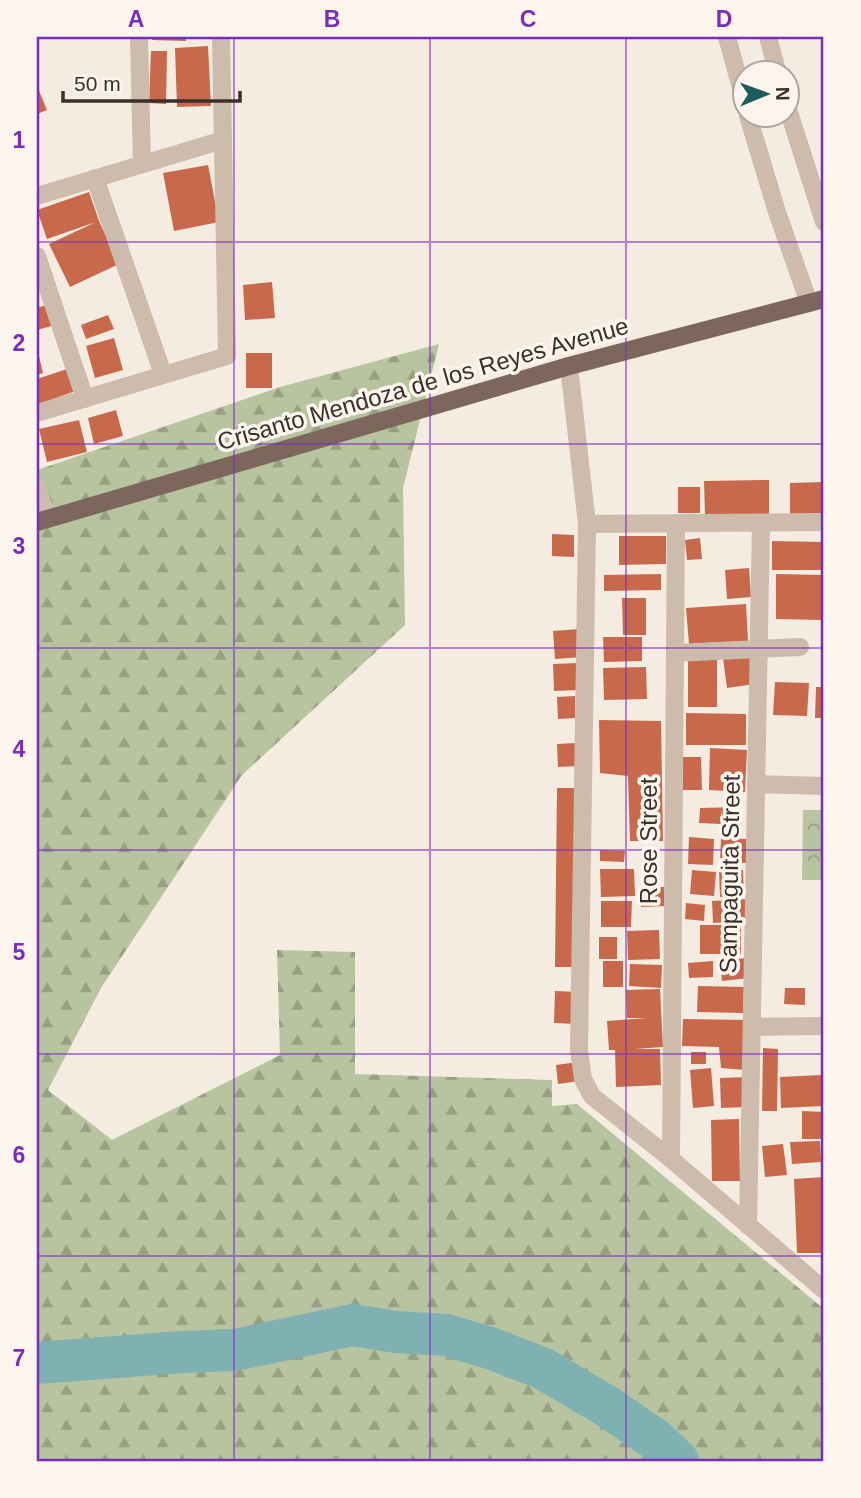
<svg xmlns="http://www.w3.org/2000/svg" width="861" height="1498" font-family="Arial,sans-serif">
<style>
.forest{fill:url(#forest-firs)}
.park{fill:url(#park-crowns)}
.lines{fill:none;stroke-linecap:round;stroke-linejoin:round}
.river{stroke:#7fb0b2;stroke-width:42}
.building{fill:#c8694b}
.minor{stroke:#cdbbac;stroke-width:18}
.major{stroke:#7d675c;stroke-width:18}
.grid{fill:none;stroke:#7b2cbf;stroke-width:2;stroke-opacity:0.55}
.labels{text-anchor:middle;stroke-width:7;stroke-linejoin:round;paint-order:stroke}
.street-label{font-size:24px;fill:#3b302b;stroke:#fbf5ee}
.neatline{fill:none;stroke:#7b2cbf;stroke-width:2.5}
.grid-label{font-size:23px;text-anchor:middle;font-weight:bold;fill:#7b2cbf}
</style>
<defs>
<pattern id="forest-firs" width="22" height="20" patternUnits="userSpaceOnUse" patternTransform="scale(1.75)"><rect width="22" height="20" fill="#b8c4a0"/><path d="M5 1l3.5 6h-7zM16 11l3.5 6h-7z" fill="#97a083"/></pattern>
<pattern id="park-crowns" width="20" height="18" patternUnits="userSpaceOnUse" patternTransform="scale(1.75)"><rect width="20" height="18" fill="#b8c4a0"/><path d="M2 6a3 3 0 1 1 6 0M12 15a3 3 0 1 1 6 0" fill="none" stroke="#97a083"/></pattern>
</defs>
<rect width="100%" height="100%" fill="#f4ebe1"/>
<path class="forest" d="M439,344L403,488L405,625L242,775L101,988L48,1090L112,1140L280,1055L277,950L355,952V1074L552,1080V1106L577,1104L824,1309V1461H37V470L280,387Z"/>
<path class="park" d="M803,810H824V880H802Z"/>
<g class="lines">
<path class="river" d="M37,1363L182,1352L235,1350L352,1325L396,1332L446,1335L490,1348L542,1368L608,1407L656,1440L678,1461"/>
</g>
<path class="building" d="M152,37H186V41L152,40Z
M208,46L211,106L177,107L175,48Z
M151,51H167L166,104L149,103Z
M37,86L47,110L37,114Z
M208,165L219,222L174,231L163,173Z
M89,192L99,221L119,264L70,287L49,244L96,222L47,239L37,210Z
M272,282L275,318L245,320L243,285Z
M49,304L55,325L37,330V308Z
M108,315L114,329L86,339L81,325Z
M114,338L123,370L95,378L86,346Z
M38,352L43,373L37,375V353Z
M246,353H272V388H246Z
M73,367L81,389L37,405V379Z
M116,410L123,436L94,444L88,418Z
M79,420L87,452L47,462L39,429Z
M769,480V514L705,516L704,481Z
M824,482V513L790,514V483Z
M678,487H700V513H678Z
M552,534L574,535V557L552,556Z
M619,536H666V564L619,565Z
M700,538L702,559L687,560L685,540Z
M772,541L824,542V570H772Z
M749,568L751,597L727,599L725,570Z
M661,574V590L604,591V575Z
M776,574L823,575L822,620L776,619Z
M622,598H646V635H623Z
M746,604L748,641L689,644L686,608Z
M579,629L581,657L555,659L553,631Z
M603,637H642V661L604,662Z
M751,654L755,684L727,688L723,658Z
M688,660H717V707H688Z
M578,663L579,690L554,691L553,664Z
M646,667L647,699L604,700L603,668Z
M775,682L809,683L807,716L773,715Z
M816,687H824V718H815Z
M575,696V718L558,719L557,697Z
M686,713L746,714V745H686Z
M599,720L661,721L663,841H630L628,776L600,773Z
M576,743L578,766L558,767L557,744Z
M710,748L747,750L745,792L709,790Z
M682,757H701L702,790H683Z
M557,788H581L579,967H555Z
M739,807L742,831L724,833L721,809V824L699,823L700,808Z
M689,837L714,839L713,865L688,864Z
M721,838L747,839V863L720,862Z
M600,850L625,851L624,862L600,861Z
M600,869H634L635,896L601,897Z
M692,870L716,872L714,896L690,894Z
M743,870L744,895L720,897L719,871Z
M640,887H664L665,906L641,907Z
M748,899L749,921L713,923L712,901Z
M601,901H632L631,927H601Z
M686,903L705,905L704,921L685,919Z
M700,925H741V954H700Z
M659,930L660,959L628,960L627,931Z
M599,937H617V959H599Z
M747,958L749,978L722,981L720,961Z
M603,961H623V987H603Z
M713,961V977L689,978L688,963Z
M630,964L662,965L661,988L629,986Z
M698,986L744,987L743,1013L697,1012Z
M785,988H805V1005L784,1004Z
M660,989L663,1047L635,1049H660L661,1085L616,1087L615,1050H609L607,1021L647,1018H627L626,990Z
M555,991L578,992L576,1024L554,1023Z
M683,1019L747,1020L745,1070L721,1068L719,1047L682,1046Z
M763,1048L778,1049L777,1111H762Z
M691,1052H706V1064H691Z
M578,1062L579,1081L558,1084L556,1065Z
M711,1068L714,1106L693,1108L690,1070Z
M822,1075L824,1106L781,1108L780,1077Z
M747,1077L748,1107L721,1108L720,1078Z
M802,1111L824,1112V1139H802Z
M739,1119L740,1181H712L711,1120Z
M820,1141L821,1162L792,1164L790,1142Z
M783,1144L787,1175L765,1177L762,1146Z
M824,1177V1253H797L794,1179Z"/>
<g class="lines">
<path class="minor" d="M139,37L142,164
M727,37L746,106
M768,37L778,74
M788,109L824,222
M748,116L777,212L809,303
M95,178L163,374
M37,196L223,140
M37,256L85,399
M569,366L587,524L579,1050L583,1079L592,1096L671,1159L824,1290
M37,413L227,356L221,37
M37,489L48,519
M587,524L824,522
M675,653L800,647
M756,784L824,786
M752,1027L824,1026
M671,1159L676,523
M748,1226L761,523"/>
<path class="major" d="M37,522L569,366L824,299"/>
</g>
<path class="grid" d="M234,37V1461M430,37V1461M626,37V1461M37,242H824M37,444H824M37,648H824M37,850H824M37,1054H824M37,1256H824"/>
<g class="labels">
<g class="street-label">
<text transform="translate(423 384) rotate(-16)" y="8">Crisanto Mendoza de los Reyes Avenue</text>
<text transform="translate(649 841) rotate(-90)" y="8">Rose Street</text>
<text transform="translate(730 874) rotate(-89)" y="8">Sampaguita Street</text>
</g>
</g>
<rect width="861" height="1498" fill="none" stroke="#fbf5ee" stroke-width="77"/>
<g transform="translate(766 94) rotate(89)"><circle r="33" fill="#fbf5ee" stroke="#aea6a0" stroke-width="2"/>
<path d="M0-5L12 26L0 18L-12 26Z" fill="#1f5a5e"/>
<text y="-10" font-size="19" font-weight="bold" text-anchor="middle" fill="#3b302b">N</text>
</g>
<path d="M63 91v10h177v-10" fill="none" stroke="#3b302b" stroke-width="3.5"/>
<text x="74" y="91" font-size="21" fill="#3b302b" stroke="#fbf5ee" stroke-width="5" paint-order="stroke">50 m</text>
<rect x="38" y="38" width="784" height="1422" class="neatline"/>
<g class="grid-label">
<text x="136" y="27">A</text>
<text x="332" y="27">B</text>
<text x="528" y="27">C</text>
<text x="724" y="27">D</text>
<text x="19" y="148">1</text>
<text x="19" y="351">2</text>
<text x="19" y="554">3</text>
<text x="19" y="757">4</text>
<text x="19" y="960">5</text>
<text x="19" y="1163">6</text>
<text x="19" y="1366">7</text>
</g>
</svg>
